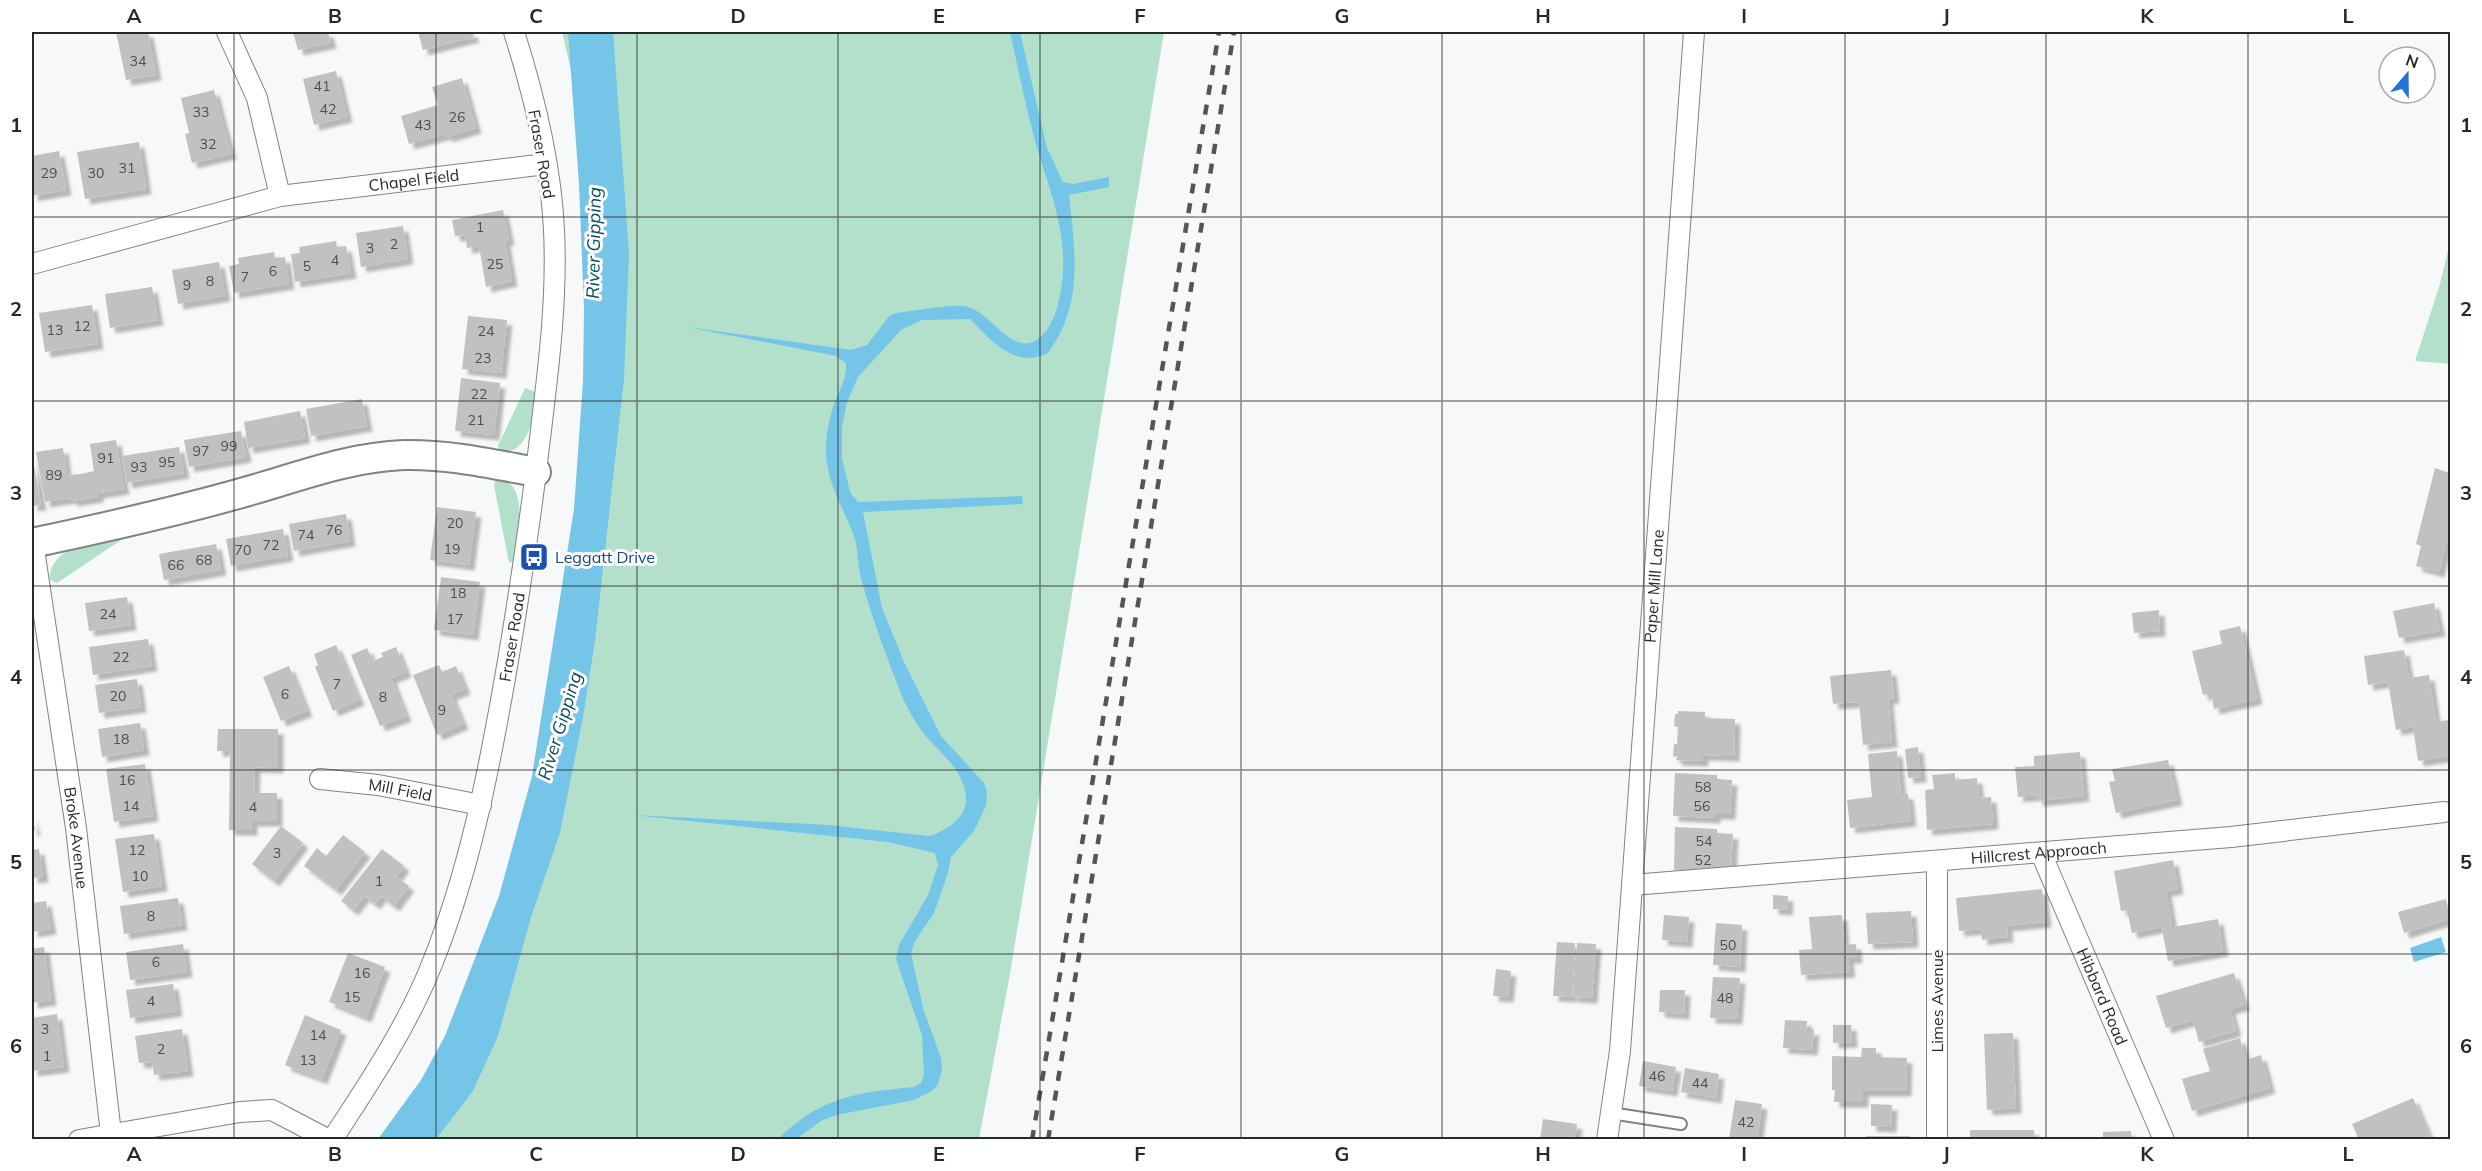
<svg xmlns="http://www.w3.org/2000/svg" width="2482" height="1171" font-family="Mulish,sans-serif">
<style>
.green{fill:#b2e0ca}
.water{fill:#74c5e8}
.building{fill:#c0c1c2;filter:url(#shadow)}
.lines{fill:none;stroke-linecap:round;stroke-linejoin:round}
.lane-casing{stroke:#818283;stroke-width:14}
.street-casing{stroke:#818283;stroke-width:22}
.secondary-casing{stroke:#818283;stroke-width:32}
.lane{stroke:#fff;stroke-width:10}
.street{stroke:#fff;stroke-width:20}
.secondary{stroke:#fff;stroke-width:28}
.rail{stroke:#545556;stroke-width:4.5;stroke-dasharray:10 10;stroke-linecap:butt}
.grid{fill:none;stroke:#272828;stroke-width:1.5;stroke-opacity:0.55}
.labels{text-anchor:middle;stroke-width:6;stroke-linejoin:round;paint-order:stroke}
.number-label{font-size:14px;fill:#4d4e4e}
.street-label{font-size:16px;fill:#272828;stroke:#fff}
.transit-label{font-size:16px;fill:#164399;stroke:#fff;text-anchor:start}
.water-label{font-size:18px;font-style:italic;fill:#014a61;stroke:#fff}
.neatline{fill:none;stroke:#272828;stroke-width:2}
.grid-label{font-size:20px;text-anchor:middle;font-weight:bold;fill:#272828}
</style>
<defs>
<filter id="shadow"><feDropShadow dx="5.5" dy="5.5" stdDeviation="1.5" flood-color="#0004"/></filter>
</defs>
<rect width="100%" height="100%" fill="#f7f8f9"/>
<path class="green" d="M562,32H1164L1010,974L979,1139L411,1140L468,1044L566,684L604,214Z
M2450,242V364L2415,361L2440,284Z
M525,388L536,392C533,419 532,447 501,455L498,446Z
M497,477C532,485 517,537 514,561L509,563L494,485Z
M130,534L57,583L50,580C49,543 104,540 130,534Z"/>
<path class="water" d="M568,32H613L629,254L624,379L595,641L583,717L560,833L531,917L498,1036L473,1091L436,1139H378L421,1080L445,1036L499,896L532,776L574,509L583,381L584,309L579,184Z
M1010,32H1020L1047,148L1063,182L1073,184L1109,177V187L1069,195C1075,252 1084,304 1048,353C1043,355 1035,358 1029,358C1004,357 986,335 970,319L922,320L901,330L858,377L847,402L842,427V458L850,492L858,502L1022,496L1023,504L863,512L882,608L904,662L941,736L984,783L987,792L986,806L974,831L951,857L948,873L934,913L915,941L911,953L923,1008L941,1058L942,1070L938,1084L932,1091L914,1100L836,1115L821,1121L796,1139H778C822,1096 856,1093 914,1087L921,1083L924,1075L922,1035L896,959L899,945L928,895L938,865L935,853L888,842L633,815L828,825L929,836C945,832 968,817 966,797C964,770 940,753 924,734C914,721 903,701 898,686C885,652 872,617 862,582C857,567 859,548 853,533C842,506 829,486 826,456C825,439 829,418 835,402C840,389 847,377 846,363L836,356L687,327L851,350L867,345L889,316L896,313C912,311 951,304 964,306C988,309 1006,348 1030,343C1045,339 1053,321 1057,308C1076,238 1047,191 1031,125C1023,94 1017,63 1010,32Z
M2441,937L2446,952L2414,962L2410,948Z"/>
<path class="building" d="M116,32H148L156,75L126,80Z
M293,32H328L331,43L298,50Z
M418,32H472L474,37L423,50Z
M336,71L347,117L314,125L303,79Z
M462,78L476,128L447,137L446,134L409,144L401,116L438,105L432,87Z
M214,90L231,154L192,163L185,134L189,133L181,98Z
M139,142L146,189L85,199L77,152Z
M59,151L66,190L32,196V156Z
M503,210L509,240L505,241L512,281L486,287L479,246L467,248L465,235L455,236L452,220Z
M403,226L408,259L361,267L356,233Z
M336,241L337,247L346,246L351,273L295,282L291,254L300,253L299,247Z
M274,252L275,258L285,257L289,284L234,293L229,266L239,264L238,258Z
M219,262L225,296L178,304L172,270Z
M152,287L158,320L110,328L105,294Z
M92,305L98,344L45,352L39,313Z
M468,316L507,320L501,373L462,369Z
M461,378L500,383L494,435L455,431Z
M362,399L367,426L311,436L306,409Z
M300,411L305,438L248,448L244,422Z
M241,431L246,457L189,467L184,440Z
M116,440L124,489L98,493V497L72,501L71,498L45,502L36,452L63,448L67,475L81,474L94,471L90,444Z
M179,447L184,473L127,483L122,456Z
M32,454L41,505L32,506Z
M2435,468L2450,473V527L2439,572L2416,566L2421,546L2416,544Z
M437,507L476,512L469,565L430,560Z
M346,514L350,541L294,551L289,524Z
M283,529L288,556L231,566L226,539Z
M216,544L221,570L164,580L159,554Z
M441,577L480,582L473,635L434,630Z
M127,597L131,625L89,631L85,603Z
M2434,603L2440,631L2399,638L2393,611Z
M2159,610L2160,631L2134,633L2132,613Z
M2240,626L2257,699L2214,709L2211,693L2203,695L2192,651L2222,644L2219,631Z
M148,639L152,666L93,675L89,647Z
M336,645L359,700L333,711L315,667L318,665L314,654Z
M396,647L406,672L391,678L406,716L380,726L351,655L367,648L373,661L383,657L381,653Z
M2404,650L2409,678L2429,675L2436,722L2448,720L2450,756L2418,761L2413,727L2396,730L2388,682L2368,685L2364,656Z
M439,665L442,672L456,666L465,689L451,695L463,724L437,735L413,675Z
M289,666L307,711L281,721L263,677Z
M1891,670L1894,698L1888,699L1892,742L1863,745L1859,702L1833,704L1830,676Z
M137,679L141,707L99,713L95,685Z
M1678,711L1705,712V718L1735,719L1734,756L1703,755V761L1676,760L1677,756L1673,757L1674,744H1677L1678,727L1674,726L1675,714H1678Z
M140,723L144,750L102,757L98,729Z
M218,729H278V768L255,767L254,793H277V821H252V830H229L230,751H217Z
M1918,747L1921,777L1908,778L1905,749Z
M1897,751L1901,794H1908L1911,821L1850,828L1847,800L1872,797L1868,754Z
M2080,752L2084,796L2038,801L2037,795L2018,797L2015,767L2034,766V756Z
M2168,760L2177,800L2116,813L2109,782L2115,781L2112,769Z
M145,764L153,816L114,822L106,769Z
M1675,773L1717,775V779L1732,780L1730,814H1715V818L1673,816Z
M1955,773V780L1977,778L1979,798L1991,797L1993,824L1927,830L1925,790L1934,789L1932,775Z
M32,815L35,830L32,831Z
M281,826L303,843L274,881L252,864Z
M1675,827L1717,829V833L1733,834L1731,869L1716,868V872L1674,870Z
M154,834L162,886L123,892L115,839Z
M343,835L365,852L336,890L304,866L317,848L326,856Z
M39,849L43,877L32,878V850Z
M382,849L404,866L396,877L409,886L394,906L381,896L375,904L364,896L353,910L341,901Z
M2173,860L2178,889L2166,891L2172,925L2132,933L2127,910L2121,911L2114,871Z
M2042,889L2046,922L2007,926L2008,937L1996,938L1982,940L1981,929L1959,931L1956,898Z
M1773,895L1788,896L1787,910L1773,909Z
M178,898L182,925L124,934L120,906Z
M2446,899L2450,919L2404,933L2398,912Z
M46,901L51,929L32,932V903Z
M1911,911L1913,942L1868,944L1866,913Z
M1664,915L1689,917L1687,942L1662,940Z
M1842,915L1844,945L1856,944L1857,958H1848L1850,972L1801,975L1799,950L1812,949L1809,917Z
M2218,919L2223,951L2168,961L2162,929Z
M1716,923L1742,925L1740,967L1713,965Z
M1557,942L1575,943L1572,997L1553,996Z
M1577,943L1596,944L1592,998L1573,997Z
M183,944L187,972L130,980L126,952Z
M44,947L51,1000L32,1003V949Z
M348,953L385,967L366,1017L329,1002Z
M1496,969L1511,971L1508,997L1493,996Z
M2234,973L2244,1005L2230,1009L2236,1031L2199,1042L2193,1020L2166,1028L2156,996Z
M1713,977L1740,978L1737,1019L1710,1018Z
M173,984L177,1011L130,1018L126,990Z
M1660,990H1685L1684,1014L1659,1012Z
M57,1014L64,1067L32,1071V1018Z
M305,1015L341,1030L322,1079L285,1065Z
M1785,1020L1807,1021L1806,1030H1814L1812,1050L1783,1048Z
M1833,1025H1851L1852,1042L1833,1043Z
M182,1029L188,1071L154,1075L152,1062L139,1063L135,1036Z
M2013,1033L2016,1108L1987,1110L1984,1034Z
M2240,1038L2246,1060L2261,1055L2270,1088L2192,1111L2182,1079L2210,1071L2203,1049Z
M1862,1048H1876V1057L1907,1058L1906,1091H1863V1102H1834L1835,1090H1832V1056L1861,1057Z
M1643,1061L1676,1067L1672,1091L1639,1086Z
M1685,1068L1719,1074L1716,1098L1681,1092Z
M2413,1098L2431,1140H2359L2352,1124Z
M1735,1100L1762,1104L1757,1140H1729Z
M1871,1104L1892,1105L1891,1127L1871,1126Z
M1543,1119L1577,1124L1575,1140H1540Z
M1970,1130H2034V1140H1970Z
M2131,1131L2132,1140H2103V1132Z
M1866,1136H1910V1140H1866Z"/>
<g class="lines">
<g class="lane-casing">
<path id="lane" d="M1611,1113L1681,1124"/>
</g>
<g class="street-casing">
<g id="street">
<path d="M227,32L257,98L280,196"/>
<path id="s1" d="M32,264L280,196L546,164"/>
<path id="s2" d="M33,543L76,828L111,1134"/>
<path id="s3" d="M320,779L378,785L481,805"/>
<path id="s4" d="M2041,853L2164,1140"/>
<path d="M1937,862V1140"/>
<path id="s5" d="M1632,885L2231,837L2444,812"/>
<path d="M79,1140L240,1112L272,1110L329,1140"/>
<path id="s6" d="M332,1140C369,1083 407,1027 432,964C469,872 488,775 505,678C517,610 527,541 536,472C545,392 558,311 554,230C551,164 534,95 514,32"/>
<path id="s7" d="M1607,1140L1620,1051L1694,32"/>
</g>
</g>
<g class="secondary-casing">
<path id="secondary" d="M32,543C103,528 175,512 245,492C298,477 349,457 404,455C449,454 492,464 536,472"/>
</g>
<use href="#lane" class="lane"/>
<use href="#street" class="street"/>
<use href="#secondary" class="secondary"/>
<path class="rail" d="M1032,1140L1219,32
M1048,1140L1234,32"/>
</g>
<path class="grid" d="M234,32V1140M436,32V1140M637,32V1140M838,32V1140M1040,32V1140M1241,32V1140M1442,32V1140M1644,32V1140M1845,32V1140M2046,32V1140M2248,32V1140M32,217H2450M32,401H2450M32,586H2450M32,770H2450M32,954H2450"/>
<defs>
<g id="bus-square" transform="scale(1.5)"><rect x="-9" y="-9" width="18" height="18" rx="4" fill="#1a4fb4" stroke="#fff"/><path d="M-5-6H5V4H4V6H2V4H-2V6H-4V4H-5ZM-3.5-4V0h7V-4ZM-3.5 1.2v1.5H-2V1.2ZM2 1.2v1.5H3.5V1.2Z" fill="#fff"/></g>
</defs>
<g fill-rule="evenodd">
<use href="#bus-square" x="534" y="557"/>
</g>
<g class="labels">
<g class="number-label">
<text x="138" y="66">34</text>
<text x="322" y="91">41</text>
<text x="328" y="114">42</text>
<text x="201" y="117">33</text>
<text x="457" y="122">26</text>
<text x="423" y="130">43</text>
<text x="208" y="149">32</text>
<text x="127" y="173">31</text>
<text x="49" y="178">29</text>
<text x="96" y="178">30</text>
<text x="480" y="232">1</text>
<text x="394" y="249">2</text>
<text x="370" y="253">3</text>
<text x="335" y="265">4</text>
<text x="495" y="269">25</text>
<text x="307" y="271">5</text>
<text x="273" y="276">6</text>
<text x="245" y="282">7</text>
<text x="210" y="286">8</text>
<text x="187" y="290">9</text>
<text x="82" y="331">12</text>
<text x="55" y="335">13</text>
<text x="486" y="336">24</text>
<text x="483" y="363">23</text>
<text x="479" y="399">22</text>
<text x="476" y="425">21</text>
<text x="229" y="451">99</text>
<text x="201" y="456">97</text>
<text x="106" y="463">91</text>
<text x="167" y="467">95</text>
<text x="139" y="472">93</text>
<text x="54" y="480">89</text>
<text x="455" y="528">20</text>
<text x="334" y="535">76</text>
<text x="306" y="540">74</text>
<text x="271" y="550">72</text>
<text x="452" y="554">19</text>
<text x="243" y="555">70</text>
<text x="204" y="565">68</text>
<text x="176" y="570">66</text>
<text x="458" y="598">18</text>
<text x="108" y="619">24</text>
<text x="455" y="624">17</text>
<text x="121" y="662">22</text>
<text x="337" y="689">7</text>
<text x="285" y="699">6</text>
<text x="118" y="701">20</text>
<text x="383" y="702">8</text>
<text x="442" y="715">9</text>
<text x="121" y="744">18</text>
<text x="127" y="785">16</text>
<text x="1703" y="792">58</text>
<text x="131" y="811">14</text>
<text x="1702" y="811">56</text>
<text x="253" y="812">4</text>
<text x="1704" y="846">54</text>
<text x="137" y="855">12</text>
<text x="277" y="858">3</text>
<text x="1703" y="865">52</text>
<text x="140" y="881">10</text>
<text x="379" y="886">1</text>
<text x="151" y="921">8</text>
<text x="1728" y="950">50</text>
<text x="156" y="967">6</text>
<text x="362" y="978">16</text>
<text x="352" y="1002">15</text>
<text x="1725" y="1003">48</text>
<text x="151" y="1006">4</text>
<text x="45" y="1034">3</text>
<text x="318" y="1040">14</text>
<text x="161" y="1054">2</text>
<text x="47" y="1061">1</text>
<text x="308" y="1065">13</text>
<text x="1657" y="1081">46</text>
<text x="1700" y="1088">44</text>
<text x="1746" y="1127">42</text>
</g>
<g class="street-label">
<text transform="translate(542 154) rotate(80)" y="6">Fraser Road</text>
<text dy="6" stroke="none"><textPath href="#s1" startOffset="392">Chapel Field</textPath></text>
<text dy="6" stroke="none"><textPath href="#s7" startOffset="556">Paper Mill Lane</textPath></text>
<text dy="6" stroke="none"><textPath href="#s6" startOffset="540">Fraser Road</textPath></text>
<text dy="6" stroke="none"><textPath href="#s3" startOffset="81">Mill Field</textPath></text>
<text dy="6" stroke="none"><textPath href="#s2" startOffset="298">Broke Avenue</textPath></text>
<text dy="6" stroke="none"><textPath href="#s5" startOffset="408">Hillcrest Approach</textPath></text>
<text dy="6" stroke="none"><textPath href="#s4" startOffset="156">Hibbard Road</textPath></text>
<text transform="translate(1937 1001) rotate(-90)" y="6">Limes Avenue</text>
</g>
<g class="transit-label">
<text x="555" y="563">Leggatt Drive</text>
</g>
<g class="water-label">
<text transform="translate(594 243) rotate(-89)" y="6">River Gipping</text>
<text transform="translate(560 726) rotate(-73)" y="6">River Gipping</text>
</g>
</g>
<rect width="2482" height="1171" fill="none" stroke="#ffffff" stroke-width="66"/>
<g transform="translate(2407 75) rotate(20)"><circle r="28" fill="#ffffff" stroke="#a9a9a9" stroke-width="1.5"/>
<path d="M0-4.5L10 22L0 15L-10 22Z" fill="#2270db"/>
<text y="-9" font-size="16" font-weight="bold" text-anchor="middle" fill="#272828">N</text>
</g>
<rect x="33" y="33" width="2416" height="1105" class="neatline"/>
<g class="grid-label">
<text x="134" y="23">A</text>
<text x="335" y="23">B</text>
<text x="536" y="23">C</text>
<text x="738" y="23">D</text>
<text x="939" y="23">E</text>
<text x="1140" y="23">F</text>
<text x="1342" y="23">G</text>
<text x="1543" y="23">H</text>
<text x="1744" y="23">I</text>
<text x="1946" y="23">J</text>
<text x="2147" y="23">K</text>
<text x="2348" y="23">L</text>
<text x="16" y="132">1</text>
<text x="2466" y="132">1</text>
<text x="16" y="316">2</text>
<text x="2466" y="316">2</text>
<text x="16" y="500">3</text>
<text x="2466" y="500">3</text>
<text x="16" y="684">4</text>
<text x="2466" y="684">4</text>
<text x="16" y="869">5</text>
<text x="2466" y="869">5</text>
<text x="16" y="1053">6</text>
<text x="2466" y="1053">6</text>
<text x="134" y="1161">A</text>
<text x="335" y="1161">B</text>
<text x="536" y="1161">C</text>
<text x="738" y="1161">D</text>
<text x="939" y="1161">E</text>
<text x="1140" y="1161">F</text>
<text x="1342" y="1161">G</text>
<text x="1543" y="1161">H</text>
<text x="1744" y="1161">I</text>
<text x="1946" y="1161">J</text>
<text x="2147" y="1161">K</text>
<text x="2348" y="1161">L</text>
</g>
</svg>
